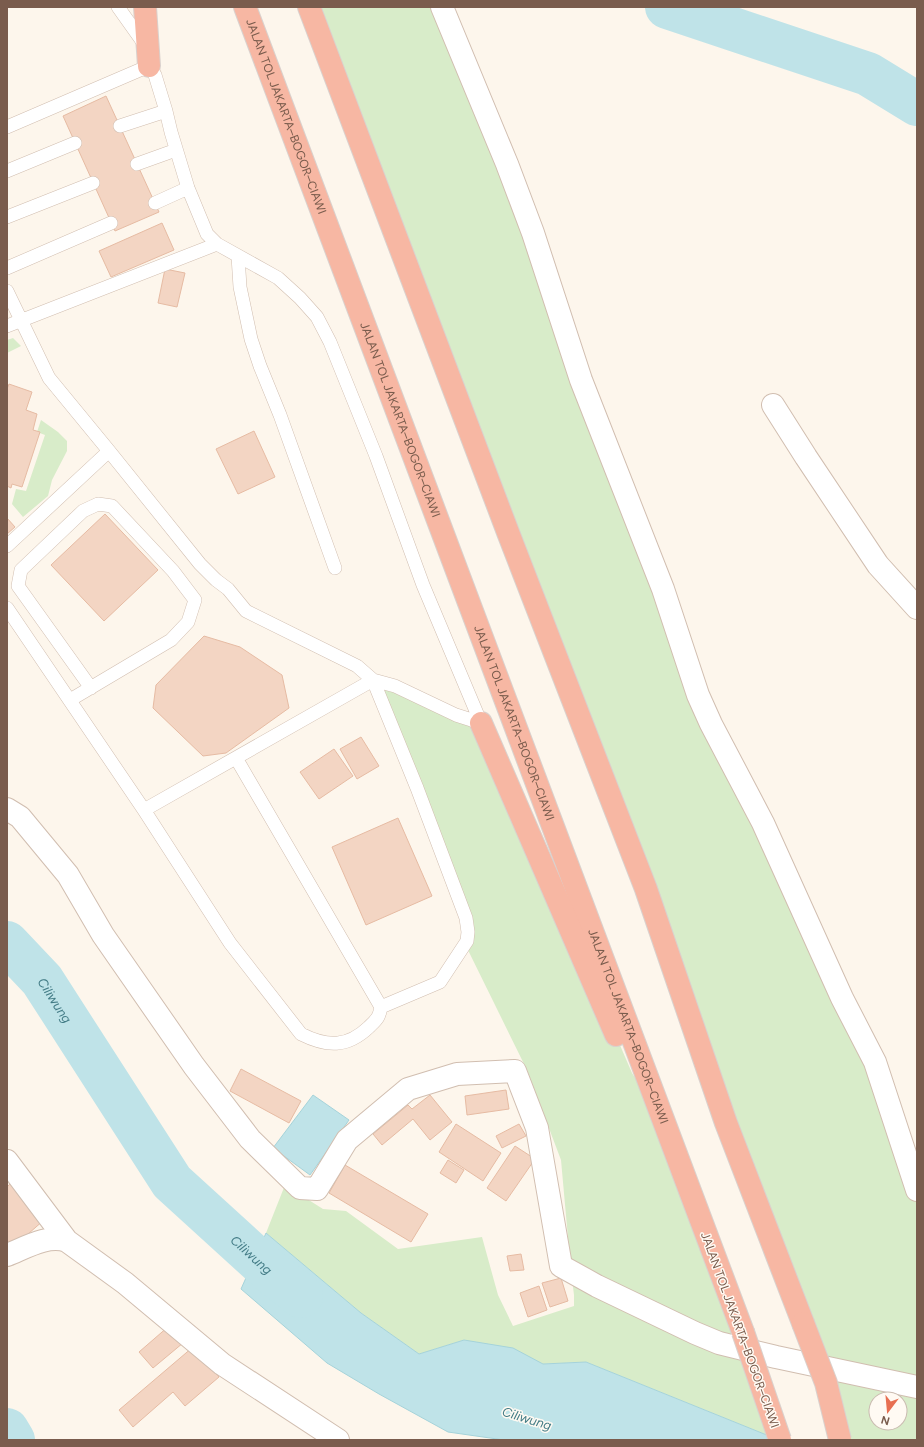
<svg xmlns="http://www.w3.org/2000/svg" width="924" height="1447" font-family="Figtree,sans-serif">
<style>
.green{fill:#d8ecc9;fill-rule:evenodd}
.water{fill:#bfe3e8;stroke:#a5d3da}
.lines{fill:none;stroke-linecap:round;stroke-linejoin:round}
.river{stroke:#bfe3e8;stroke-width:44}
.building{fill:#f3d5c3;stroke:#e6bba3}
.lane-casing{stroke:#d1beb0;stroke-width:14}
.street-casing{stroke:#d1beb0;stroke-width:24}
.highway-casing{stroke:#dad1cd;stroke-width:24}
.lane{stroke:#fff;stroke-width:13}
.street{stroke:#fff;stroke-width:22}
.highway{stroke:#f7b7a3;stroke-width:22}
.highway-bridge-casing{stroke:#dad1cd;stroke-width:24;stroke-linecap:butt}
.highway-bridge{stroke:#f7b7a3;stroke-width:22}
.labels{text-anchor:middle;stroke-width:3;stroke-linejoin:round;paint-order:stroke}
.street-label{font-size:12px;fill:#7a5c4d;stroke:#fffaf3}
.water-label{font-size:13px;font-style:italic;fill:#437c86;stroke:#fffaf3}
</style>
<rect width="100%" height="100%" fill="#fdf6ec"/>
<path class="green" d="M310,7H441L698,695L764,826L917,1190V1440H841ZM876,1399H900V1423H876Z
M13,338L21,346L7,353V340Z
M41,420L58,432L67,441V451L52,480L48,496L23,517L12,504L16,489L26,491L45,435L37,432Z
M373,680L481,723L632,1073L650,1102L779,1440L586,1362L543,1364L464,1340L419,1354L361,1313L266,1233L285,1185L323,1209L346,1211L398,1249L482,1237L498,1295L513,1326L574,1306V1295L571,1271L561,1160L527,1070L465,944L468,939Z"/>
<path class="water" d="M313,1095L349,1120L310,1175L273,1148Z
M266,1233L361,1313L419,1354L464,1340L513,1348L543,1364L586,1362L779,1440H504L448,1432L379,1394L327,1363L241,1289Z"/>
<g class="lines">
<g class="river">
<path d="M667,7L868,74L917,104"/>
<path id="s1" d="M7,943L42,980L172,1182L273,1274L301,1296"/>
<path d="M7,1430L13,1440"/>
</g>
</g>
<path class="building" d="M106,96L159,212L115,231L63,116Z
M162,223L174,250L111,277L99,251Z
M165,269L185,273L177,307L158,303Z
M9,384L32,392L26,410L37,414L33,430L40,432L22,487L12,484L11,488L7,486V389Z
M254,431L275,477L238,494L216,449Z
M105,514L158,570L104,621L51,565Z
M7,518L15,527L7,534Z
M204,636L240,647L282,675L289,708L226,753L203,756L153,708L156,685Z
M361,737L379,766L357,779L340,749Z
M334,749L353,776L319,799L300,772Z
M398,818L432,896L366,925L332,847Z
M241,1069L301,1101L289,1123L230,1091Z
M506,1090L509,1109L467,1115L465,1096Z
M430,1095L452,1122L430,1140L413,1119L382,1145L373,1134L408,1105L412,1109Z
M456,1124L501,1153L483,1181L439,1152Z
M519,1124L526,1136L502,1148L496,1136Z
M515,1146L535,1159L506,1201L487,1188Z
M448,1160L464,1170L456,1183L440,1173Z
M345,1165L428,1214L411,1242L329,1193Z
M11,1183L44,1220L12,1248L7,1242V1187Z
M521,1254L524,1270L510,1271L507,1256Z
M561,1278L568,1301L550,1307L542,1283Z
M539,1286L547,1310L528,1317L520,1293Z
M169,1326L183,1343L153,1368L139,1352Z
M193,1347L219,1377L185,1406L173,1392L133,1427L119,1410Z"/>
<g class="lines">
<g class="lane-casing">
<path id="lane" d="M118,7L145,45
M120,126L166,111
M7,127L149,66L155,75L166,111L171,132L188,188L207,234L217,244L278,278L300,298L317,317L330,342L376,456L423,585L481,723
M137,164L176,150
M7,171L75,143
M155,203L188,188
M7,217L93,183
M238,256L240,287L251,339L260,366L280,415L335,568
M7,268L111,223
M7,291L49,378L109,451L200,564L216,580L228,589L246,611L357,666L373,680L395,686L456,715L481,723
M7,326L217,244
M7,546L109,451
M7,608L144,810L230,943L301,1034C327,1047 347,1048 369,1027C377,1019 379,1018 381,1007L440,982L467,941L468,932L466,918L417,788L373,680L144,810
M70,700L171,640L188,622L195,600L173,571L112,506L98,504L83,511L21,570L18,586L91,688
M236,758L381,1007"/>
</g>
<g class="street-casing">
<path id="street" d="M442,7L507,164L533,233L581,380L663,589L698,695L711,724L763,823L842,998L875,1062L917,1190
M773,405L806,457L878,565L917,608
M7,809L20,817L68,875L103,935L194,1066L250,1139L300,1188L317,1189L347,1140L408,1089L457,1074L515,1071L537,1128L561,1266L597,1286L695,1333L719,1343L776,1357L917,1387
M7,1161L67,1241
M7,1255C25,1248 48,1234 67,1241L125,1283L222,1364L338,1440"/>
</g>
<g class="highway-casing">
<g id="highway">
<path d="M145,7L149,66"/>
<path id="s2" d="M245,7L743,1332"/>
<path d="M309,7L509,535L646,889L726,1123L803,1323"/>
<path d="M481,723L616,1035"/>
</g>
</g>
<use href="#lane" class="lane"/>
<use href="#street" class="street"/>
<use href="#highway" class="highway"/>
<g class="highway-bridge-casing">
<path id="highway-bridge" d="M803,1323L826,1383L840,1440
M743,1332L780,1440"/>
</g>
<use href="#highway-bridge" class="highway-bridge"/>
</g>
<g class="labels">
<g class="street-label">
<text dy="4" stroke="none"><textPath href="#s2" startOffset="117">JALAN TOL JAKARTA–BOGOR–CIAWI</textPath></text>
<text dy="4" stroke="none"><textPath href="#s2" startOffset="441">JALAN TOL JAKARTA–BOGOR–CIAWI</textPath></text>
<text dy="4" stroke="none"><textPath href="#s2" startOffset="765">JALAN TOL JAKARTA–BOGOR–CIAWI</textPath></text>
<text dy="4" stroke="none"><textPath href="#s2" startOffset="1089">JALAN TOL JAKARTA–BOGOR–CIAWI</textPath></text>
<text transform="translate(740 1330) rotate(70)" y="4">JALAN TOL JAKARTA–BOGOR–CIAWI</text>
</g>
<g class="water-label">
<text dy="5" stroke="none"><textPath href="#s1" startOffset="75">Ciliwung</textPath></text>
<text dy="5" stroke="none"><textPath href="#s1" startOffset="399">Ciliwung</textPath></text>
<text transform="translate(527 1418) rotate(17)" y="5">Ciliwung</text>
</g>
</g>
<rect width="924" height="1447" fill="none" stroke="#7a5c4d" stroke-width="16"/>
<g transform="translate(888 1411) rotate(196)"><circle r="19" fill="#fffaf3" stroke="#cabbb1"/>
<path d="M0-3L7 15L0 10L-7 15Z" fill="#e76f51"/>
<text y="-6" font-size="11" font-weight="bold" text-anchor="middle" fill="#7a5c4d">N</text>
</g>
</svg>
